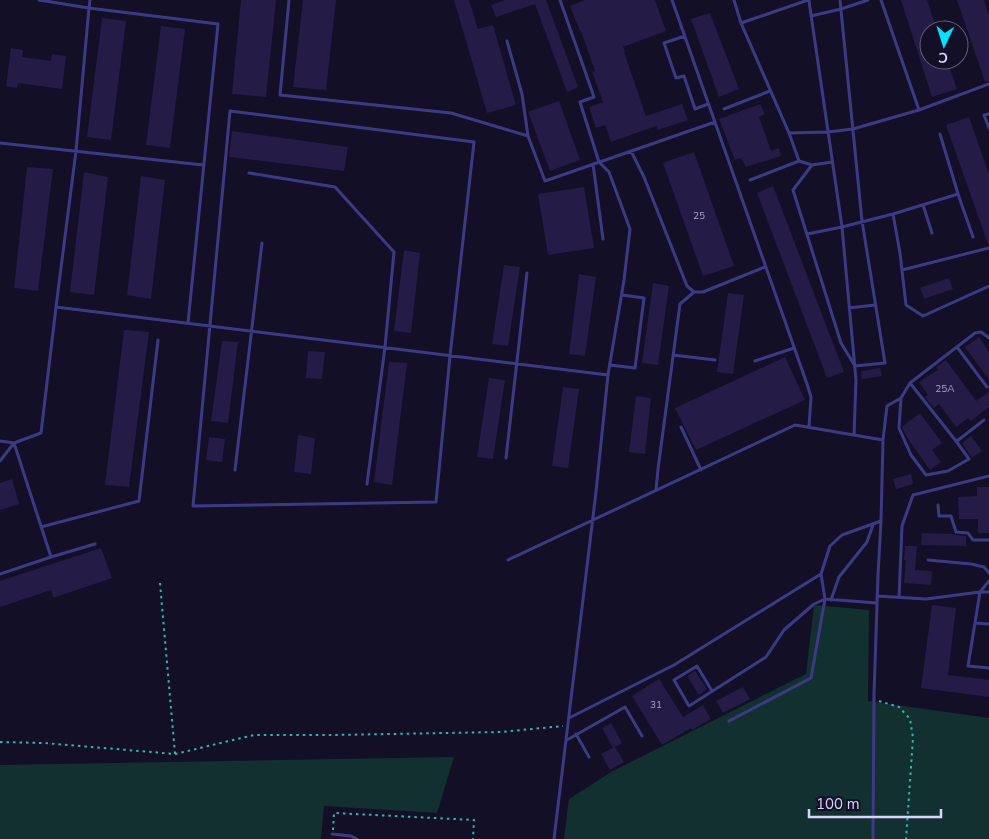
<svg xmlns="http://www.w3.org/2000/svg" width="989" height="839" font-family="'Nunito Sans',sans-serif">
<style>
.green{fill:#12302f}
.building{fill:#241b47}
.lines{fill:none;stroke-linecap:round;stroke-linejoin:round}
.path{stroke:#2fb8b0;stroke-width:2;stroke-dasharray:2.5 4;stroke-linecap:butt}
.service{stroke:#3d3a85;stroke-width:3}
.labels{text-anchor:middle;stroke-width:5;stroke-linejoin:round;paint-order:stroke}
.number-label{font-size:10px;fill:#aca6d1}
</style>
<rect width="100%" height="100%" fill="#130f26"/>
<path class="green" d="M814,605L869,610L868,701L989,718V839H564L569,799L611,772L806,674Z
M454,757L437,813L324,806L321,839H0V765Z"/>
<path class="building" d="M241,0H276L266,97L232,94Z
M303,0H336L326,90L293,87Z
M454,0H469L478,29L493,25L516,105L487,113Z
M505,0H546L578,87L567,92L535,4L496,17L491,5Z
M585,0H655L666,31L623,47L625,52H624L646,116L682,104L688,120L658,130L656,126L611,142L605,125L596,128L589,107L603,102L592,72L595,71L581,31H580L570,6Z
M901,0H927L937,30H929V60H947L957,89L932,97Z
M957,0H984L989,15V81L985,82Z
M710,13L739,89L719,97L691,19Z
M102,18L126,21L111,140L87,137Z
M161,26L185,29L170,148L146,145Z
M11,48L23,50L22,57L51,61L52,54L66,56L62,89L18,83L17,88L6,86Z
M559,101L580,160L550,171L528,112Z
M760,104L765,114L759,117L771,151L779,148L781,156L746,167L741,158L735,160L719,119Z
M969,117L989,174V244H988L946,125Z
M232,131L348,147L344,171L229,157Z
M694,152L734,266L703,276L663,163Z
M27,167L53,169L38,291L14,288Z
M84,172L108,177L94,295L70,292Z
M141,176L165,180L151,299L127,295Z
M773,186L844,372L827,378L757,193Z
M584,187L594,248L548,255L538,194Z
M404,250L420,253L411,333L394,331Z
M504,265L520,267L508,346L492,344Z
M579,274L596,277L585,356L569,354Z
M949,278L953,289L924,299L920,288Z
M653,283L669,286L658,365L642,363Z
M728,293L744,295L733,374L717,372Z
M124,330L149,332L129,487L105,485Z
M979,337L989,352V380L965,347Z
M222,341L238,342L228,423L211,421Z
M308,351L325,352L322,379L306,378Z
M785,357L805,400L696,450L675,408Z
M946,360L976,401L989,392V407L971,421L968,418L956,427L939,404L934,408L925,397L928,395L919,382L938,370L936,367Z
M389,362L407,363L392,485L374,482Z
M880,368L882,376L862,379L861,371Z
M489,378L505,380L493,459L477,457Z
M563,387L579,389L568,468L552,466Z
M636,396L651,398L645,454L629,452Z
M920,413L942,443L932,450L941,462L930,470L908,439L902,427L903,426Z
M298,435L315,438L311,474L294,472Z
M971,436L982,451L972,458L962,443Z
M209,437L225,439L222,462L206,460Z
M911,474L913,484L896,489L893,479Z
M12,479L19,504L0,510V483Z
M977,487H989V533H978V519H959L958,497L977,496Z
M922,533L953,534L956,535L966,536V546L921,545Z
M905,546H917L915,570L932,571L931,585L904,583L906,560H904Z
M101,548L112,578L53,598L51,590L0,607V581Z
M932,605L956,608L948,675L989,680V697L921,688Z
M695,671L707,689L699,695L687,676Z
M659,679L683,717L703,705L711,719L692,730L691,728L662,745L632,696Z
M743,687L750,699L723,713L716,701Z
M611,723L622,743L613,748L602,728Z
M615,747L624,762L610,770L601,754Z"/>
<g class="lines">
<path class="path" d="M160,583L175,754
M879,701L899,707L910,719L913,738L906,839
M0,742L44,743L175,754L254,735H334L501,732L563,726
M333,830L334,813L474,820L473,839"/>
<path class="service" d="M39,0L89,8L90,0
M289,0L280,95L451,113L528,136
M672,0L807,384L811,397L809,427
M734,0L741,23
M808,0L741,23L789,133L828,132L853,129L919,110L881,0
M809,1L842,227L893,214L958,194L940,134
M811,16L841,9L868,0
M685,36L664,43L676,78L684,76L695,109L708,104
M507,41L522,94L528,136L545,181L715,122
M724,109L770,91
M919,110L989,84
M230,111L474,142L450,356L436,502L193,506Z
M989,114L984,115L989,128
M0,143L203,165
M631,151L644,177L687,286L694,292H703L765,267
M799,161L812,165
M832,162L812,165L793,190L841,343L855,366L885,363L862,221L840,0
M593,164L603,239
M249,173L335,187L394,252L385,347L367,484
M750,180L799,161L789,133
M958,194L973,237
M923,205L932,233
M893,214L900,253L906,305L923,316L989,286
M807,234L842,227L856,380L854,435
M902,270L989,248
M56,307L76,151L89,8L218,24L188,323
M849,308L875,305
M957,347L987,387
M673,355L715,360
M755,361L794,348
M610,365L635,368L644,298L622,295
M910,383L956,441L969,459L948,471L926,475L911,455L899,428L901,398L910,383L975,333L981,332L989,338
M681,427L701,470
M0,441L14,443L41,433L56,307L608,375
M957,441L984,420
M14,443L51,557L95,544
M506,458L527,273
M0,461L14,443
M235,470L262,243
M656,490L658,469L680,304L694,292
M938,505L939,516H951L956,532L968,533L973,540H989
M41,527L139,501L158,340
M508,560L795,425L883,440
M928,560L971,564L984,567L989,573
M0,574L51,557
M989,592H980L968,666L989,668
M877,596L926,599L980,592L989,581
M899,597L902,526L913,495L989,476
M831,600L839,577L867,542L873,525
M975,623L989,624
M712,691L697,666L674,680L689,706L766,657L784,630L814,604L825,599L821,574L830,546L842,535L881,521
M569,718L674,665L821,574
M729,721L811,678L825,599L877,603
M576,734L589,757
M567,740L625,707L642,736
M332,834L351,836L357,839
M554,839L596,492L608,375L624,280L630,229L609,172L599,162L580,102L594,97L560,0
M873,839L874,694L878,575L881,521L883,440L887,406L901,398"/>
</g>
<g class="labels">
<g class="number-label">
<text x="699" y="219">25</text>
<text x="945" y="392">25А</text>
<text x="656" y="708">31</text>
</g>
</g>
<g transform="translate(944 45) rotate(184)"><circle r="24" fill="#130f26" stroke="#625e7d"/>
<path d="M0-4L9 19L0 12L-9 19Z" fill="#00e5ff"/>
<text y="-8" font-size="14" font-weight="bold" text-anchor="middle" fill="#d9d4ff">С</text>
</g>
<path d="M809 809v8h132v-8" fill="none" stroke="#d9d4ff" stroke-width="2.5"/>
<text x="816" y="809" font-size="15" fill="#d9d4ff" stroke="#130f26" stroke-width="4" paint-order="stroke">100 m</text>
</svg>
